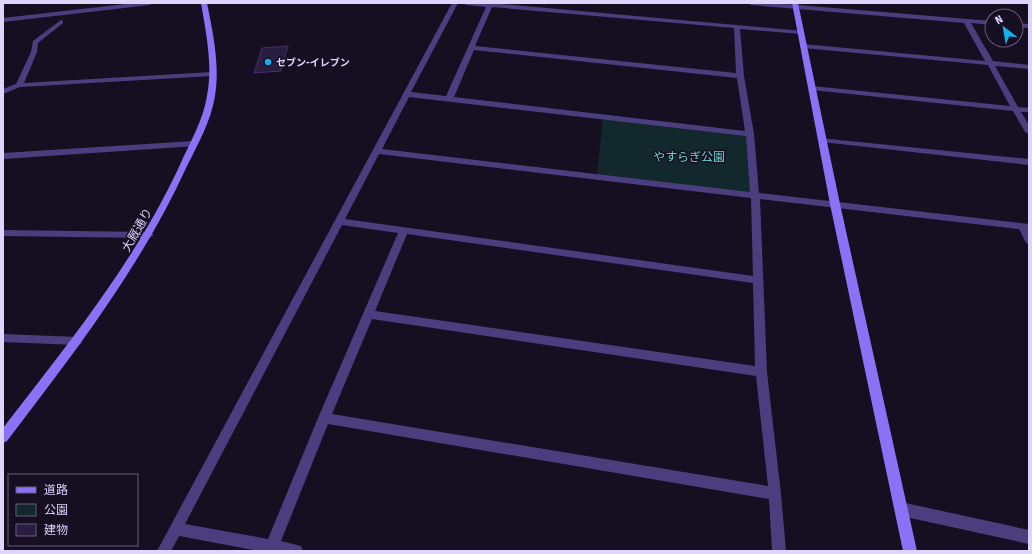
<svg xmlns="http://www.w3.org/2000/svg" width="1032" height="554" font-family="'Fira Sans Condensed','Noto Sans JP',sans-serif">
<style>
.green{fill:#13282c}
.building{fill:#2a1d42;stroke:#46306c}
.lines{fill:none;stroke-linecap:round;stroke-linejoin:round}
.street{fill:#4b3e7e;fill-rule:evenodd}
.secondary{fill:#8b71f5;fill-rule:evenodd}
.poi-dot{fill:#10b1eb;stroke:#160f22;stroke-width:1.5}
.labels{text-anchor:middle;stroke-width:3;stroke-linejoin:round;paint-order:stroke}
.far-poi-label{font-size:10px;font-weight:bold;fill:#dfd4fc;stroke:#160f22;text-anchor:start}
.park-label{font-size:12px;fill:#65d7cd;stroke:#160f22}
.street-label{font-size:12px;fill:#dfd4fc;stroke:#160f22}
</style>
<rect width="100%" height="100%" fill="#160f22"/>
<path class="green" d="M603,117L750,134L755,195L597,176Z"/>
<path class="building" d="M288,46L281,71L254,73L262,48Z"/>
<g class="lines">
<path class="street" d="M134,3H153L150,5L3,22V18Z
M452,3H458L411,92L446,96L486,7L466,5L463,3H490L803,31L804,32L801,34L740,29L744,76L754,134L759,193L1029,224V244L1026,243L1019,229L760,199L767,372L781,494L786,551H772L769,499L328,424L281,541L301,546L303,551H259L179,536L171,551H157ZM492,7L734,28L736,73L475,46ZM474,50L737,78L745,131L454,97ZM409,97L746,136L750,192L382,149ZM379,154L751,198L753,276L345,219ZM342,225L398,233L318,418L268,539L185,524ZM407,234L753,283L755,366L375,311ZM372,319L756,376L768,486L332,414Z
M748,3H774L992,21V25L971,23L993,61L1029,65V69L995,66L1018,107L1029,108V112H1021L1029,125V134L1025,132L1013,111L812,90L808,88L812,86L1010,106L988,65L803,48L800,46L803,44L985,61L964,23L751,5Z
M61,20L63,21V23L38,43L37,52L24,83L212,72L216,74L212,76L20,87L3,94V89L16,84L31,52L33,41Z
M1016,23L1029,24V28L1016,27Z
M819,138L1029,159V165L822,142H819Z
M194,141L197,142V146L3,159V153Z
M3,230L149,232L154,235L149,238L3,236Z
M3,334L77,337L81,338L82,341L81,344L77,345L3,342Z
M901,502L1029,530V544L901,516L896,514L894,509L896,504Z"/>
<path class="secondary" d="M201,3H207C213,33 220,65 215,96C211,121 198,144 187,166C141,267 74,353 7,441L3,443V428C68,344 134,263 179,167C189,144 203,121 207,96C213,65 206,33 201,3Z
M792,3H798L840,204L917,551H903L830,204Z"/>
</g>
<circle class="poi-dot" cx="268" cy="62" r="4"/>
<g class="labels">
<g class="far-poi-label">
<text x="276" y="66">セブン-イレブン</text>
</g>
<g class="park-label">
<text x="689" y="161">やすらぎ公園</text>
</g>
<g class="street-label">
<text transform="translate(137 230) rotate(-60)" y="4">大厩通り</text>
</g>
</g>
<rect width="1032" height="554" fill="none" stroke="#dfd4fc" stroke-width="8"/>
<rect x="8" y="474" width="130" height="72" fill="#160f22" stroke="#665e79"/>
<rect x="16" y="487" width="20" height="6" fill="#8b71f5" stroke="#665e79"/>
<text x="44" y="494" font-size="12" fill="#dfd4fc">道路</text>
<rect x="16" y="504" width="20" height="12" fill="#13282c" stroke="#665e79"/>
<text x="44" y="514" font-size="12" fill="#dfd4fc">公園</text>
<rect x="16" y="524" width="20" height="12" fill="#2a1d42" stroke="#665e79"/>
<text x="44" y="534" font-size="12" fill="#dfd4fc">建物</text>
<g transform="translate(1004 28) rotate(329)"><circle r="19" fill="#160f22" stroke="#665e79"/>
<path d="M0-3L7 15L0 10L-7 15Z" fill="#10b1eb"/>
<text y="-6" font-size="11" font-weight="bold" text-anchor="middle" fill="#dfd4fc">N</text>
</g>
</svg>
